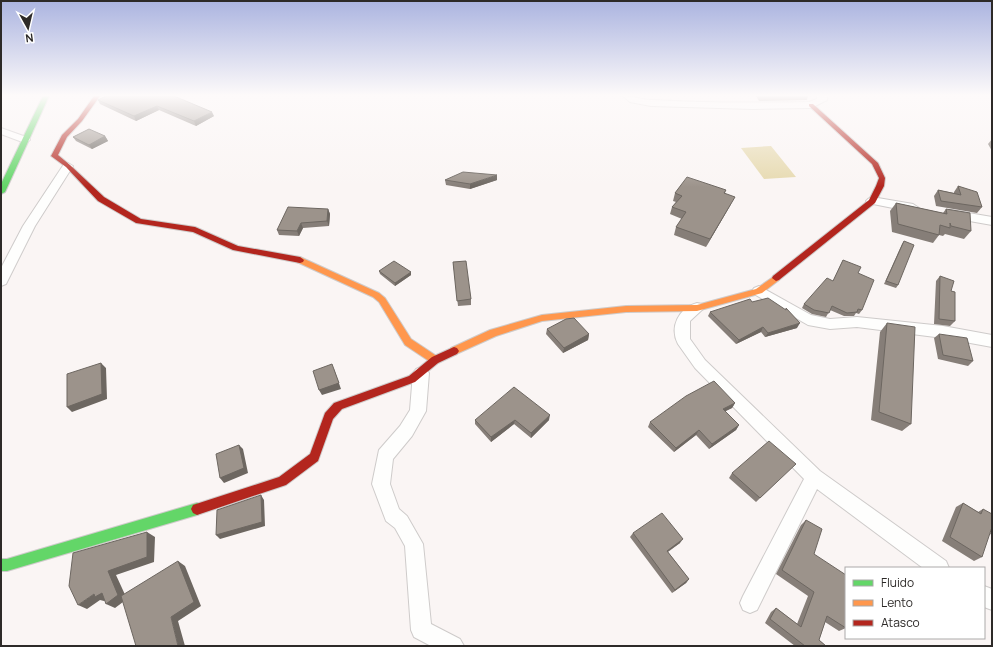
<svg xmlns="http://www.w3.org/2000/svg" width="993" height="647" font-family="Manrope,sans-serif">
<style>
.green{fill:#e6d9ae}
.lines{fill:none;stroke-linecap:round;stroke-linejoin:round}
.street-casing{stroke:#cecbca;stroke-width:2}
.fast-casing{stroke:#cecbca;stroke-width:2}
.slow-casing{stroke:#cecbca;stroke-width:2}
.jam-casing{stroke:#cecbca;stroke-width:2}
.street{fill:#fefefd;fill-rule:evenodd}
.fast{fill:#63d668;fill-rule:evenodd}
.slow{fill:#ff974d;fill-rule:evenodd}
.jam{fill:#b3261e;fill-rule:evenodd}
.wall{fill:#867e78}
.shaded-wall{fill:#6d6761}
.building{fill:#9c938b;stroke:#6d6761}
</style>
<rect width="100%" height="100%" fill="#faf5f4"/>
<path class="green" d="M771,146L796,177L764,179L741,148Z"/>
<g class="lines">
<g class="street-casing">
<path id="street" d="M623,96C633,96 642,100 653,100C705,103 757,103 809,102L817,99V96H827V100L811,108L753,109L651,106L630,102Z
M1,128L29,138L30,140L25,143L1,134Z
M68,163L73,166L35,226L6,284L1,286V268L23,226L64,164Z
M872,197L913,204L919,208L913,212L868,203L866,201L868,199Z
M951,210L992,217V225L947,217L945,214L947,211Z
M759,286L811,315L830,319L857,317L943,326L992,335V347L943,338L857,327L830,329L808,325L754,294L752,291L754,288Z
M697,303L702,304L704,308L690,321V339L705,360L820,471L946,561L949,568H923L817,489L757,610L750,613L743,610L740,603L743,596L804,479L695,368L678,344C669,327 679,308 697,303Z
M421,367L426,369L429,373L426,411L412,436L393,459L390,484L399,509L407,516L423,544L431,624L460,639L464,646H431L414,637L411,630L405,546L395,528L386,521L372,484L379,450L400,426L410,410L413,373L416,369Z
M984,586L992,589V610L984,607Z"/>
</g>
<g class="fast-casing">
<path id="fast" d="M43,96H49L5,192L1,194V184Z
M197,503L201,505L203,509L201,513L197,515L7,571H1V559H7Z"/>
</g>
<g class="slow-casing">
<path id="slow" d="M300,257L379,293L385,298L411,339L438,357L440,360L438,363L435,364L432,363L405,345L379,302L373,297L297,262L296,260Z
M776,275L780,278L779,280L762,293L697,311L626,312L542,321L496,336L454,355L451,354L449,351L451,348L490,330L542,315L626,306L697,305L756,289Z"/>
</g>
<g class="jam-casing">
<path id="jam" d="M94,96H100L82,121L67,137L58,155L70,165L104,197L141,219L195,227L238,246L300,257L304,260L303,262L300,263L233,250L193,232L136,223L98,201L66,167L51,156L62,135L78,119Z
M809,104H813L878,163L885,178L884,186L875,203L779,280L776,281L772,278L773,276L869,200L876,186L879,178L872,164L809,106Z
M454,347L457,348L459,351L457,354L438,363L415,382L342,409L333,419L318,461L286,485L197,515L193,513L191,509L193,505L279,477L310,454L325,413L334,403L409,376L432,357Z"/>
</g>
<use href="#street" class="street"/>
<use href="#fast" class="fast"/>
<use href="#slow" class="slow"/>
<use href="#jam" class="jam"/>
</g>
<path class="wall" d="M106,96L214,116L196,126L159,110L136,121L100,104L98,100Z
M756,96H808L807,100L759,101Z
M105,136L108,141L92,149L76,141L73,137Z
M992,139V151L988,144Z
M445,180H497L470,189L446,185Z
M958,186L982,207L977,213L936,206L934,196L938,190L954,193V192Z
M726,190L725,193L731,204L706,247L674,235L676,227L682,219L670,214L672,207L676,202L673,201L675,193Z
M896,203L943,213L946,209L971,231L964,239L945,234L943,236L939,235L933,243L892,232L890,211Z
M328,209L330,214L329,226L303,228L299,236L279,235L277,230Z
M904,241L898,285L896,288L884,284L902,244Z
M843,260L858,273L862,310L859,314L856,313L854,316H844L830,310L826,317L812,314L802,308L804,304L833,281L841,264Z
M453,262L471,299V305L458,306Z
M379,271L411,272V275L395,286L380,274Z
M940,276L951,291L955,321L950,326L934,324L936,281Z
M752,302L797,328L765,337L761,332L736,344L708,316L710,312Z
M887,323L911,424L902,431L871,420L880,332Z
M547,329L589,334L588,340L563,353L546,334Z
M939,334L973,361L968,366L938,359L934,338Z
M735,403L732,408L725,411L739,425L736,430L709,449L696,435L674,452L648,427L650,422Z
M475,420H549L531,438L514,424L491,442L475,424Z
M791,468L756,502L729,478L732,473Z
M963,503L978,512L983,509L982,557L974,561L942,541L956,507Z
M806,520L814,554L846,628L839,631L825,622L819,640L826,646H795L765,623L771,612L776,608L797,624L808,596L776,574L801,525Z
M992,529V535L990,534Z
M633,533L680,543L668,552L689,579L686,583L672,593L630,537Z"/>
<path class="shaded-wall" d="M157,106L159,110L136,121L134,116Z
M212,112L214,116L196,126L194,121Z
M105,136L108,141L92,149L89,145Z
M497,175V180L470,189V184Z
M735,197L731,204L706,247L710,239Z
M328,209L330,214L329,226L327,221Z
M301,223L303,228L299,236L297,231Z
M411,272V275L395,286V283Z
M800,323L797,328L765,337L768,333Z
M763,327L761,332L736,344L739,340Z
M589,334L588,340L563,353L564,348Z
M101,363L106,368L107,399L72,412L67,407Z
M334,369L341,389L322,395L319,390Z
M735,403L732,408L720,414L723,409Z
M550,415L549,420L531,438V433Z
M515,420L514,424L491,442V437Z
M739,425L736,430L709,449L712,444Z
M699,430L696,435L674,452L676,448Z
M239,445L243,449L248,473L224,483L220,478Z
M261,495L264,500L265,526L220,539L216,535Z
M147,532L155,537L154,562L116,575L127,599L115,608L106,604L108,571Z
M683,539L680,543L664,554L667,551Z
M178,561L185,566L201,606L178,621L185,646H178L171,617Z
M689,579L686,583L672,593L675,590Z
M102,593L111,597L104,601L100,600L87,609L78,605L94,594Z"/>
<path class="building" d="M106,96H174L212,112L194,121L157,106L134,116L98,100Z
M89,129L105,136L89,145L73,137Z
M463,172L497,175L470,184L445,180Z
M687,177L726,190L724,193L735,197L710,239L676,227L686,212L672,207L682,196L675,193Z
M958,186L977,192L982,207L941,201L938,190L961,195Z
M896,203L947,214L946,209L970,213L971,231L951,226L950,223V228L940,225L939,235L898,224Z
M288,207L328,209L327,221L301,223L297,231L277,230Z
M904,241L914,245L898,285L886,281Z
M843,260L861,267L858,273L874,280L862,310L858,309L857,312L847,313L832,306L829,313L814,310L804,304L827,278L833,281Z
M394,261L411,272L395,283L379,271Z
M466,261L471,299L457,301L453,262Z
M940,276L954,281L951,291L955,292V321L939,319Z
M768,298L786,310V308L800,323L768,333L763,327L739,340L710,312L750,299L752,302Z
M574,318L589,334L564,348L547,329L566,319Z
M887,323L915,327L911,424L879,412Z
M939,334L967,338L973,361L943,355Z
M101,363L102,394L67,407V374Z
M332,364L339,383L319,390L313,371Z
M714,381L735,403L723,409L739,425L712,444L699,430L676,448L650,422L686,396Z
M514,387L550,415L531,433L515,420L491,437L475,420Z
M769,441L796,464L760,498L732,473Z
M239,445L244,468L220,478L216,454Z
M261,495L262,522L216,535L217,510Z
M963,503L981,514L983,509L992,514V527L982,557L950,537Z
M662,513L683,539L667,551L689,579L675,590L633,533Z
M806,520L822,529L814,554L846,575V628L827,616L819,640L826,646H805L770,619L776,608L801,627L814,592L782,570Z
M147,532V557L108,571L118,595L106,604L102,593L95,597L94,594L78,605L69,586L73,553Z
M178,561L194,602L171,617L178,646H136L121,596Z"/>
<linearGradient id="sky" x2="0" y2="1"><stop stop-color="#abb4e0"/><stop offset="0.51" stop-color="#fdfafa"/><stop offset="1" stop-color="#fdfafa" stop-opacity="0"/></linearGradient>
<rect width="993" height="187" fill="url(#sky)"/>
<rect width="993" height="647" fill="none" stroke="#2d2a28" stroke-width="4"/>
<rect x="845" y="567" width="140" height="72" fill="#ffffff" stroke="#abaaa9"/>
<rect x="853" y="580" width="20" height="6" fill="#63d668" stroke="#abaaa9"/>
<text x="881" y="587" font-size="12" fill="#2d2a28">Fluido</text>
<rect x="853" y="600" width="20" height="6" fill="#ff974d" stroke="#abaaa9"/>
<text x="881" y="607" font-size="12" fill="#2d2a28">Lento</text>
<rect x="853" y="620" width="20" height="6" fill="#b3261e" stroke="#abaaa9"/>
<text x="881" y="627" font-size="12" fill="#2d2a28">Atasco</text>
<g transform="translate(28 28) rotate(172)" stroke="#ffffff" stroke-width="3" paint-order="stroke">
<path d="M0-3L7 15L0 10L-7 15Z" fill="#2d2a28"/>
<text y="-6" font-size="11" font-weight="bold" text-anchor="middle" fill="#2d2a28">N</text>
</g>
</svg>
